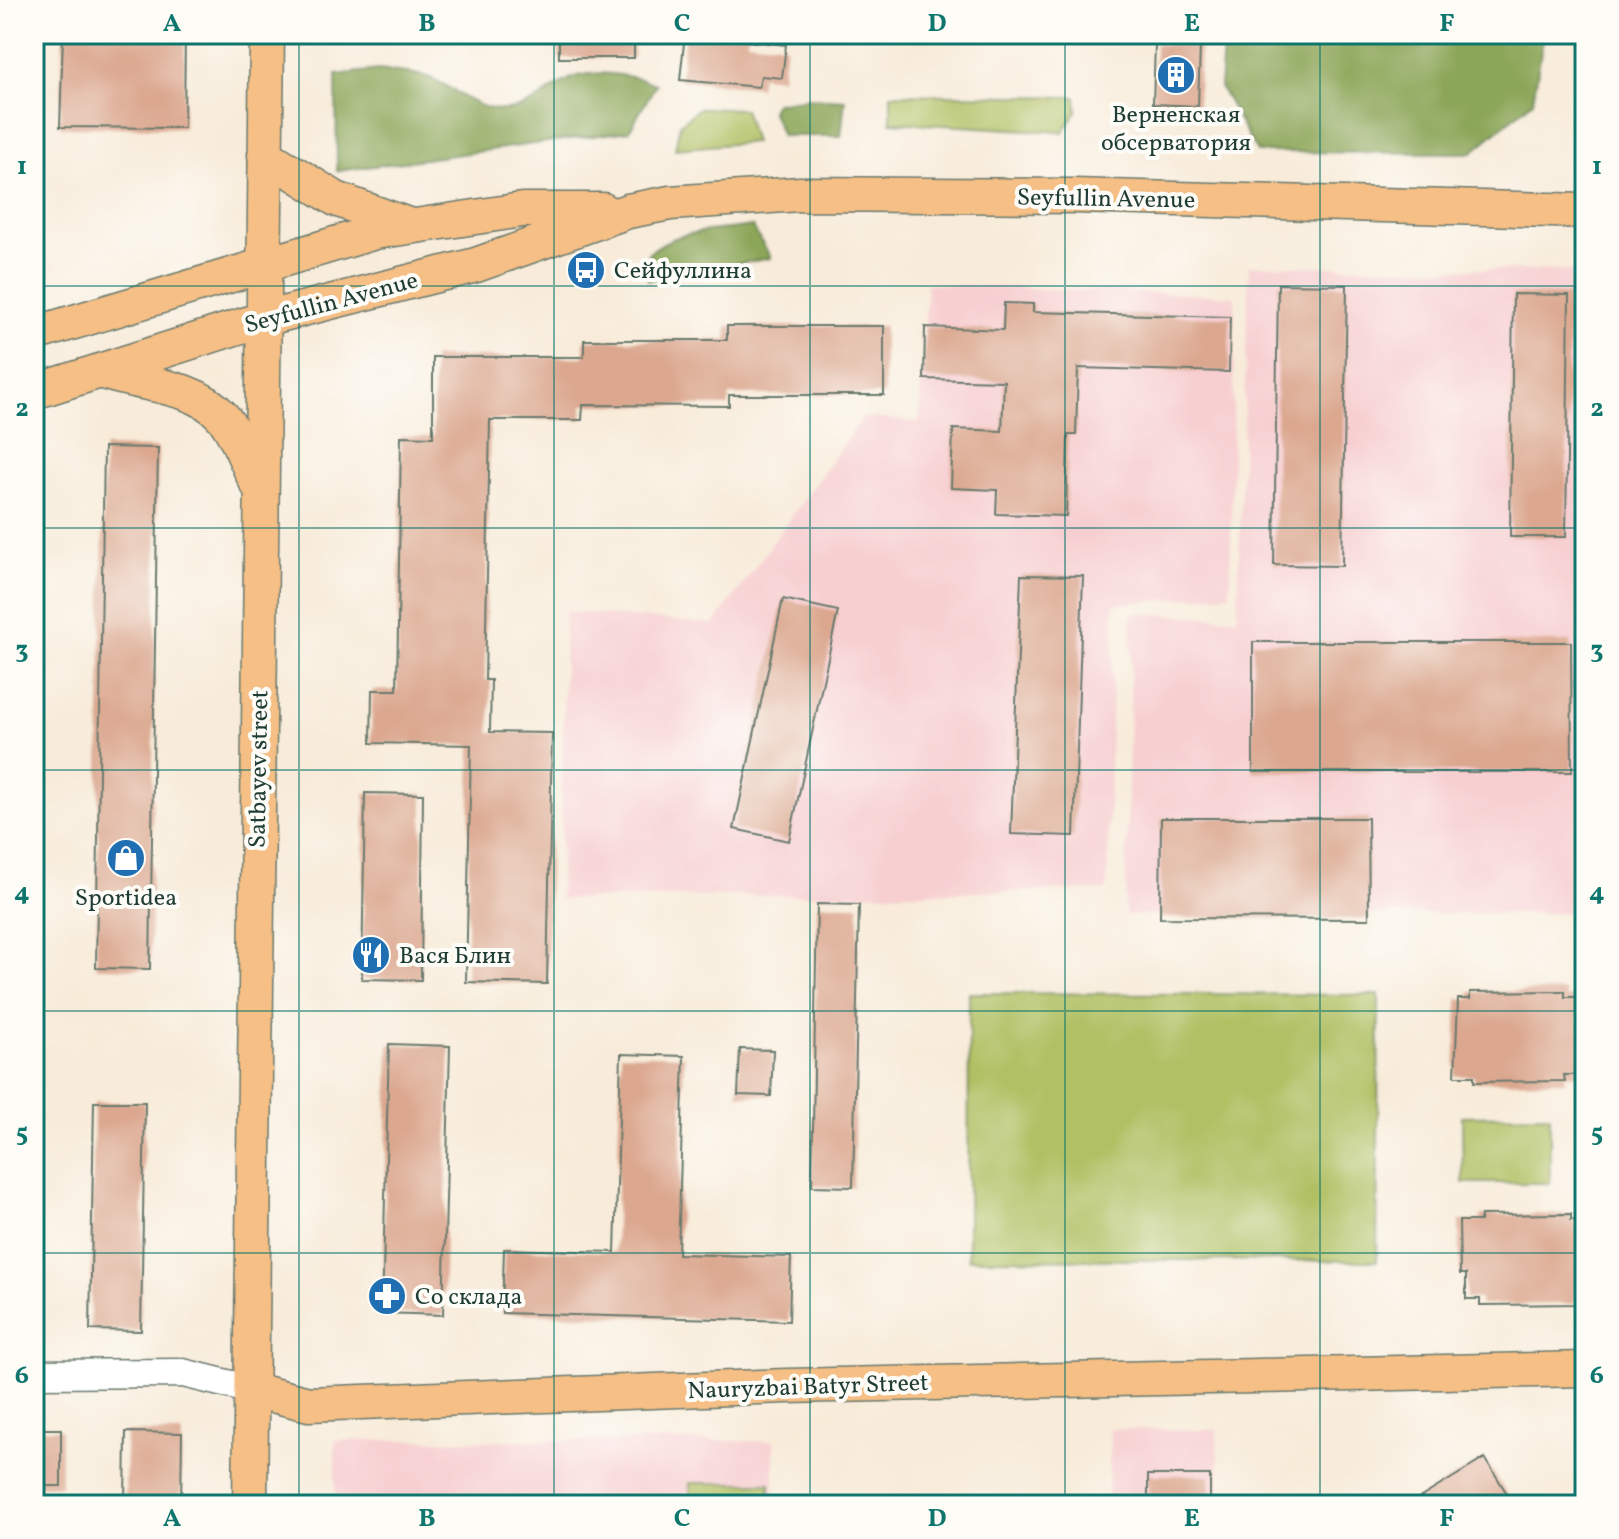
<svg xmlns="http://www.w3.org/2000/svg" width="1619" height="1539" font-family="Vollkorn,serif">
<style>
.built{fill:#f7cfd1}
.green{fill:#b1c063;stroke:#687e4c;stroke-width:2}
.forest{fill:#8ca659;stroke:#567246;stroke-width:2}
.building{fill:#dba78f}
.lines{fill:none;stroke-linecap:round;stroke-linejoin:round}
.minor-casing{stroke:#6b7a6e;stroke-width:31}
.major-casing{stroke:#6b7a6e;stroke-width:37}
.minor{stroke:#fff;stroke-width:28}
.major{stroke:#f5bf86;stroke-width:34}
.grid{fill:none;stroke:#0f766e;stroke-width:2;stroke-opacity:0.55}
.labels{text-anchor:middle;stroke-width:8;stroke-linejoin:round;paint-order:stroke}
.poi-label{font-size:24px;fill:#1f3d34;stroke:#fdfcf7;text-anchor:start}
.street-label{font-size:24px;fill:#1f3d34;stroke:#fdfcf7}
.neatline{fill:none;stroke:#0f766e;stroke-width:3}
.grid-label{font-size:26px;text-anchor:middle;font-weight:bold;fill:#0f766e}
</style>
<rect width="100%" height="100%" fill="#fdfcf7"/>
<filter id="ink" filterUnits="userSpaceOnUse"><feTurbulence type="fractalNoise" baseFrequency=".0125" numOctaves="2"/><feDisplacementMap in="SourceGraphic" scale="16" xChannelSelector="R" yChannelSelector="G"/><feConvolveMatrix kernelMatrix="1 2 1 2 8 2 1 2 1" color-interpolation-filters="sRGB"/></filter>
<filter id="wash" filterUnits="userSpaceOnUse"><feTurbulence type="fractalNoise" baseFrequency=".006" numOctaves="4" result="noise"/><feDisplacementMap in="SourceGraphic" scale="32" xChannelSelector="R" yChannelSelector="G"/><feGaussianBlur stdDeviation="1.8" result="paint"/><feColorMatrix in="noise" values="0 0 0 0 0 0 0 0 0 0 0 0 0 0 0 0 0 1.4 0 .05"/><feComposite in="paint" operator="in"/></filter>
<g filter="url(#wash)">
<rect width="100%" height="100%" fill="#f8ebd9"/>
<path class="built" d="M1249,265L1573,271L1585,556V913L1125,915L1132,613L1237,618Z
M927,284L1235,296L1230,594L1114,604L1107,890L560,899L565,611L714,624L863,417L919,422Z
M1110,1429L1217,1430L1220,1505H1108Z
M335,1440L774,1441V1505H335Z"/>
<path class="green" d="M891,94L1076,97L1077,111L1063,132L891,122Z
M699,108L744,109L754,142L675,149L680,124Z
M969,993L1379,995L1377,1261L968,1259Z
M1550,1115V1183H1463L1462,1116Z
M690,1483H770V1505H690Z"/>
<path class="forest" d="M1224,34H1534L1543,39L1533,101L1471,153L1257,152L1220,87Z
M378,70C394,72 417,72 433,79C455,89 473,108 499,110C523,112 542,96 560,84C588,66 627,74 656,84L629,131L337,171L336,75Z
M807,98L845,100L841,136H782L771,110L775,103Z
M752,226L771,258L648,280V254C676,228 716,232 752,226Z"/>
<g id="blocks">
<path class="building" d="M63,34H185L184,128L60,127Z
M559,34H634V58H559Z
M685,34H748L747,41L786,45L782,78L761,76L759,87L680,80Z
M1155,44L1200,46L1198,106L1153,104Z
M1278,284L1347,285L1342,566L1274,565Z
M1513,294L1569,295L1566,537H1510Z
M1004,303L1033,304V312L1230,317L1229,372L1078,368L1076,435H1068L1066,516L996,514L997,490L951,488L953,429L1002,431L1004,381L924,379L925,327L1003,330Z
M727,326H884V395H729V406L583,405L582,420H490L485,680H491L490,732L552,733L547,984L466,982L471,745L371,743L372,690H397L401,436L433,437V357H584V340H727Z
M104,447L158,448L150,969L96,968Z
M1021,575L1083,576L1074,836L1011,834Z
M783,599L838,611L789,841L734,829Z
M1253,642H1571L1572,772H1253Z
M365,793L423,794L421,980L362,979Z
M1161,818H1368L1369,919L1160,918Z
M817,904L859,905L853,1187L812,1186Z
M1565,991V997H1579V1022H1585V1075H1564L1565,1081L1474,1082V1076H1455L1458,999H1470V992Z
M389,1044L450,1046L443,1315L382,1313Z
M740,1049L773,1050L771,1096L738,1095Z
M621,1054L684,1056L678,1254L791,1257L789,1321L502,1313L504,1249L615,1252Z
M94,1102H145L141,1331L90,1330Z
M1571,1214V1220H1585V1297H1575V1304L1480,1305V1299H1466V1274H1460L1459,1221H1480L1481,1215Z
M34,1429H61V1486H34Z
M126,1432L182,1433L181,1505H125Z
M1485,1458L1514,1505H1408Z
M1148,1475H1210V1505H1148Z"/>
</g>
</g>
<g filter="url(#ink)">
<use href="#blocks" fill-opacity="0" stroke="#6b7a6e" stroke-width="2"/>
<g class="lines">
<g class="minor-casing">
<path id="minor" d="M34,1374L183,1373L252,1390"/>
</g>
<g class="major-casing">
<path id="major" d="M265,155L336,199L408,225
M34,334L375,232L522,210H603
M100,371C139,386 193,383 222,416C238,435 246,462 257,483
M34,392L263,319L476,265L628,211L670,203L800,194L1074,196L1585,211
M252,1390L309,1404L787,1386L1585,1369
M250,1505L267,34"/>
</g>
<use href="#minor" class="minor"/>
<use href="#major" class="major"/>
</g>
</g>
<path class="grid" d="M299,34V1505M554,34V1505M810,34V1505M1065,34V1505M1320,34V1505M34,286H1585M34,528H1585M34,770H1585M34,1011H1585M34,1253H1585"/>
<defs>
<g id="building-disc" transform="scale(2)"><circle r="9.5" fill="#1f6fb2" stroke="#fdfcf7"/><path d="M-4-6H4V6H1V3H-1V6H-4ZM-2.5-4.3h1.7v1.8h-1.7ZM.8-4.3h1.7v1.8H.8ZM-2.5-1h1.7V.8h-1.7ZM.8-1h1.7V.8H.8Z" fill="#fff"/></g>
<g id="bus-disc" transform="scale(2)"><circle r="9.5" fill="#1f6fb2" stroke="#fdfcf7"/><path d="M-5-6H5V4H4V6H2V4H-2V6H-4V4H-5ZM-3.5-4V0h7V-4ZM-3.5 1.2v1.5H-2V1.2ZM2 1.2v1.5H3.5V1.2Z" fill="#fff"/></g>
<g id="shop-disc" transform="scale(2)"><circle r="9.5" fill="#1f6fb2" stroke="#fdfcf7"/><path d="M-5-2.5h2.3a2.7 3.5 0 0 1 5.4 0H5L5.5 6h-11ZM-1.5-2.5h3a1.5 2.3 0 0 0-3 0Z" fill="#fff"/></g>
<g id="restaurant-disc" transform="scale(2)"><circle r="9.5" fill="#1f6fb2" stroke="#fdfcf7"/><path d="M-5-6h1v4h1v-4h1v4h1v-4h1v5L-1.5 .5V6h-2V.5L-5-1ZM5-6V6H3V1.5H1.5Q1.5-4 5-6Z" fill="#fff"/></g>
<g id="pharmacy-disc" transform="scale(2)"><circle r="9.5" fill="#1f6fb2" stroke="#fdfcf7"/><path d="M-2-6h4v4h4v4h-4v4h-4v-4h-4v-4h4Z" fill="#fff"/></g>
</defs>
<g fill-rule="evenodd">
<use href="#building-disc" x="1176" y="75"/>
<use href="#bus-disc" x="586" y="270"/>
<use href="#shop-disc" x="126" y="858"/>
<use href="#restaurant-disc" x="371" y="955"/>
<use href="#pharmacy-disc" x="387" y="1296"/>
</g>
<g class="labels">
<g class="poi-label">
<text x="1176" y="122" text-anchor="middle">Верненская<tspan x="1176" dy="28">обсерватория</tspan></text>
<text x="614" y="278">Сейфуллина</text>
<text x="126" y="905" text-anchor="middle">Sportidea</text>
<text x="399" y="963">Вася Блин</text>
<text x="415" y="1304">Со склада</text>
</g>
<g class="street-label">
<text transform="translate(1106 198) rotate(1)" y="8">Seyfullin Avenue</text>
<text transform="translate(331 302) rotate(-15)" y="8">Seyfullin Avenue</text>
<text transform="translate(258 769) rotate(-89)" y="8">Satbayev street</text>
<text transform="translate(808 1386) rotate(-2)" y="8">Nauryzbai Batyr Street</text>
</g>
</g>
<rect width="1619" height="1539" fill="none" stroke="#fdfcf7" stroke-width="88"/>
<rect x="44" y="44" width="1531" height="1451" class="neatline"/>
<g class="grid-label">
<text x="172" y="31">A</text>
<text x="427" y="31">B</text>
<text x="682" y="31">C</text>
<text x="937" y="31">D</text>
<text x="1192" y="31">E</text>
<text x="1447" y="31">F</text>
<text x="22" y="174">1</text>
<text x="1597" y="174">1</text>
<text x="22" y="416">2</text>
<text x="1597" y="416">2</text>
<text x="22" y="658">3</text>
<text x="1597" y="658">3</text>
<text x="22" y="900">4</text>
<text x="1597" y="900">4</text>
<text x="22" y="1141">5</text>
<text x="1597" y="1141">5</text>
<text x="22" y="1383">6</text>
<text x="1597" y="1383">6</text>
<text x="172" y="1526">A</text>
<text x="427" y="1526">B</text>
<text x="682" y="1526">C</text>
<text x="937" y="1526">D</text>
<text x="1192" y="1526">E</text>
<text x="1447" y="1526">F</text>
</g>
</svg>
